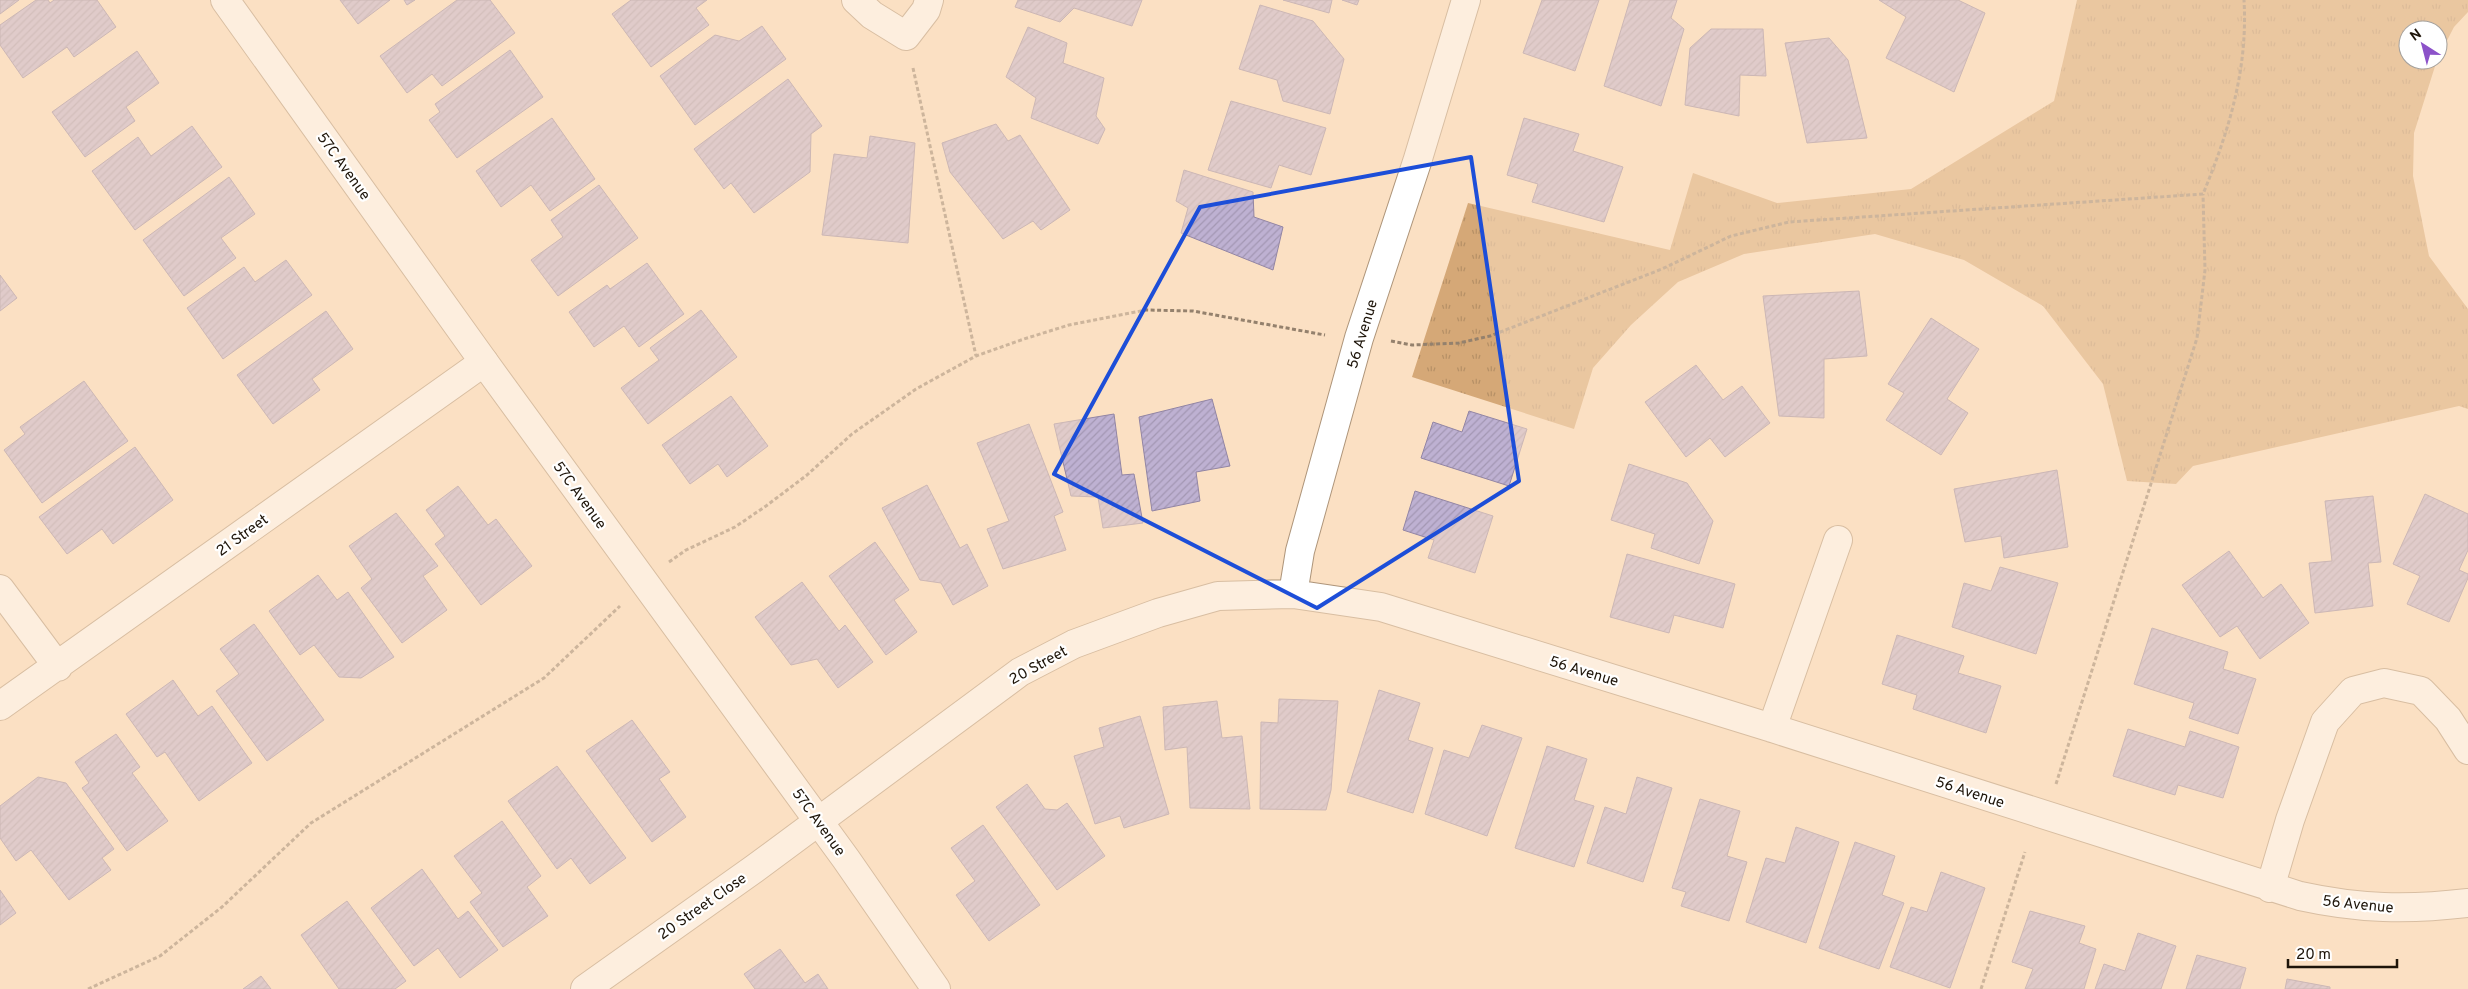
<svg xmlns="http://www.w3.org/2000/svg" width="2468" height="989" font-family="Overpass,sans-serif">
<style>
.park{fill:url(#park-tufts)}
.building{fill:url(#building-hatch);stroke:#9285a4}
.lines{fill:none;stroke-linecap:round;stroke-linejoin:round}
.minor-casing{stroke:#ae957a;stroke-width:30}
.tertiary-casing{stroke:#ae957a;stroke-width:30}
.path{stroke:#94816d;stroke-width:3;stroke-dasharray:4 2.5;stroke-linecap:butt}
.minor{stroke:#fff;stroke-width:28}
.tertiary{stroke:#fff;stroke-width:28}
.marked{fill:none;stroke:#1d4ed8;stroke-width:4;stroke-linejoin:round}
.labels{text-anchor:middle;stroke-width:4.5;stroke-linejoin:round;paint-order:stroke}
.street-label{font-size:15px;fill:#1d1409;stroke:#fff}
</style>
<defs>
<pattern id="park-tufts" width="24" height="20" patternUnits="userSpaceOnUse" patternTransform="scale(1.25)"><rect width="24" height="20" fill="#d5a877"/><path d="M3 7l-1-3M5 7V3M7 7l1-3M15 17l-1-3M17 17v-4M19 17l1-3" fill="none" stroke="#b69066"/></pattern>
<pattern id="building-hatch" width="6" height="6" patternUnits="userSpaceOnUse" patternTransform="scale(1.25)"><rect width="6" height="6" fill="#beb1d2"/><path d="M-1 1l2-2M0 6l6-6M5 7l2-2" fill="none" stroke="#a397b3"/></pattern>
</defs>
<rect width="100%" height="100%" fill="#fbe0c3"/>
<path class="park" d="M2077,0H2468V12L2454,27L2438,58V30H2408V60H2437L2414,133L2413,176L2429,256L2468,309V409L2459,406L2193,466L2176,484L2127,481L2103,384L2043,306L1964,260L1875,234L1744,254L1678,282L1631,325L1593,368L1574,429L1412,377L1468,203L1670,250L1693,173L1777,203L1911,189L2054,101Z"/>
<path class="building" d="M0,0H19L0,14Z
M36,0H48L50,3L54,0H97L116,27L74,57L67,47L23,78L0,45V25Z
M340,0H390L358,24Z
M404,0H415L407,5Z
M457,0H490L515,33L442,86L432,74L407,93L380,56Z
M631,0H707L696,8L709,25L651,67L612,14Z
M1018,0H1142L1132,26L1074,8L1060,22L1015,7Z
M1283,0H1332L1329,13Z
M1342,0H1359L1357,5Z
M1542,0H1599L1575,71L1523,53Z
M1630,0H1677L1671,18L1684,29L1661,106L1604,86Z
M1879,0H1958L1985,13L1954,92L1886,58L1906,17Z
M1260,5L1313,21L1344,59L1330,114L1283,101L1277,80L1239,69Z
M762,26L786,59L695,125L660,76L715,35L739,41Z
M1028,27L1067,43L1063,63L1104,78L1096,116L1105,129L1098,144L1031,118L1036,98L1006,77Z
M1711,29H1763L1766,76L1740,75L1739,116L1685,105L1690,48Z
M1829,38L1848,60L1867,138L1807,143L1785,43Z
M510,50L543,97L457,158L429,120L440,112L435,104Z
M137,51L159,83L126,107L135,121L85,157L52,112Z
M788,79L822,126L811,134L810,172L754,213L731,183L724,189L694,149Z
M1231,101L1326,128L1311,175L1279,165L1271,188L1208,170Z
M552,118L595,179L550,211L531,185L501,207L476,171Z
M1524,118L1579,134L1573,151L1623,167L1604,222L1532,202L1538,184L1507,175Z
M996,124L1008,141L1020,135L1070,210L1041,230L1033,221L1003,239L950,172L942,143Z
M192,126L222,167L135,230L92,171L138,137L151,156Z
M870,136L915,143L908,243L822,235L834,154L867,158Z
M1184,170L1253,192L1254,217L1283,227L1273,270L1181,233L1188,208L1176,201Z
M229,177L255,214L221,238L236,258L184,296L143,240Z
M599,185L638,238L558,296L531,260L563,237L551,220Z
M286,260L312,295L223,359L187,308L244,267L255,282Z
M647,263L684,314L639,347L624,326L594,347L569,312L607,285L610,289Z
M0,275L17,298L0,311Z
M1859,291L1867,356L1824,359V418L1779,416L1763,296Z
M701,310L737,357L648,424L621,388L659,360L650,348Z
M326,311L353,349L312,379L320,390L273,424L237,375Z
M1931,318L1979,349L1947,399L1968,413L1941,455L1886,420L1904,393L1888,384Z
M1696,365L1723,400L1742,386L1770,423L1725,457L1710,438L1686,457L1645,402Z
M84,381L128,441L42,503L4,450L25,434L20,427Z
M731,396L768,446L727,477L718,464L690,484L662,445Z
M1212,399L1230,466L1196,472L1200,501L1152,511L1139,417Z
M1469,411L1527,429L1509,486L1421,458L1433,422L1462,432Z
M1114,414L1122,475L1134,474L1143,523L1103,528L1098,497L1071,496L1054,424Z
M1029,424L1063,512L1054,516L1066,550L1003,569L987,529L1009,521L977,443Z
M135,447L173,500L113,544L102,529L67,554L39,517Z
M1629,464L1687,483L1713,521L1699,564L1651,548L1655,534L1611,520Z
M2057,470L2068,547L2004,558L2001,536L1965,542L1954,489Z
M927,485L960,548L967,544L988,586L953,605L941,583L920,580L882,508Z
M458,486L488,525L496,519L532,566L481,605L435,544L445,536L426,510Z
M1415,491L1493,516L1475,573L1428,558L1434,540L1403,530Z
M2425,494L2468,514V550L2459,570L2468,574V578L2449,622L2407,604L2420,576L2393,564Z
M2373,496L2381,562L2368,563L2373,606L2315,613L2309,563L2332,561L2325,501Z
M396,513L438,566L423,576L447,610L402,643L361,588L372,579L349,546Z
M875,542L909,590L894,600L917,632L886,655L829,576Z
M2229,551L2263,598L2281,584L2309,623L2260,659L2237,626L2220,637L2182,585Z
M1627,554L1735,584L1723,628L1674,615L1669,633L1610,617Z
M2000,567L2058,583L2036,654L1952,627L1964,583L1991,591Z
M318,575L337,600L348,592L394,657L361,678L339,677L314,645L300,655L269,611Z
M802,582L839,631L845,625L873,662L838,688L817,659L791,665L755,617Z
M254,624L324,720L267,761L216,691L239,674L220,649Z
M2152,628L2228,652L2223,669L2256,679L2238,734L2189,718L2194,703L2134,684Z
M1897,635L1964,656L1958,673L2001,686L1986,733L1913,709L1917,695L1882,684Z
M173,680L198,716L212,706L252,763L199,801L165,752L157,757L126,714Z
M1379,690L1420,703L1408,740L1433,748L1413,813L1347,792Z
M1279,699L1338,701L1331,790L1326,810L1260,809L1261,722L1278,723Z
M1217,701L1222,738L1242,736L1250,809L1190,808L1187,747L1165,750L1163,707Z
M1140,716L1169,814L1124,828L1120,816L1095,824L1074,756L1104,747L1099,728Z
M632,720L670,772L659,779L686,817L652,842L586,751Z
M1482,725L1522,738L1487,836L1425,814L1444,750L1469,758Z
M2128,729L2185,747L2190,731L2239,747L2223,798L2178,785L2175,795L2113,776Z
M116,734L140,767L132,773L168,821L127,851L82,788L89,783L75,762Z
M1547,746L1587,759L1574,800L1594,806L1574,867L1515,848Z
M557,766L626,858L590,884L571,858L557,869L508,801Z
M38,777L66,783L114,849L102,858L111,870L69,900L31,850L16,861L0,838V806Z
M1637,777L1672,788L1643,882L1587,863L1605,807L1626,814Z
M1027,784L1045,809L1057,810L1067,803L1105,856L1057,890L996,807Z
M1700,799L1740,811L1727,856L1747,862L1729,921L1681,906L1686,892L1672,888Z
M502,821L541,876L527,887L548,916L503,947L470,902L482,893L454,856Z
M983,825L1040,905L989,941L956,895L975,881L951,848Z
M1796,827L1839,842L1806,943L1746,922L1766,858L1785,863Z
M1855,842L1895,856L1882,895L1904,903L1879,969L1819,948Z
M422,869L458,919L468,911L498,950L460,978L438,948L414,966L371,908Z
M1941,872L1985,888L1950,988L1890,967L1911,907L1927,912Z
M0,890L16,913L0,925Z
M347,901L406,981L395,989H339L301,935Z
M2030,911L2085,926L2079,943L2096,949L2084,989H2025L2033,969L2012,962Z
M2138,933L2176,946L2161,989H2095L2104,964L2125,971Z
M780,949L805,983L818,974L828,989H755L744,974Z
M2197,955L2246,968L2240,989H2186Z
M261,976L271,989H243Z
M2287,979L2330,987V989H2285Z"/>
<g class="lines">
<g class="minor-casing">
<path id="minor" d="M856,0L872,15L906,36L926,10L929,0
M0,589L58,667
M1293,594L1300,551L1359,338L1417,162L1466,0
M0,706L484,362
M1772,728L1838,540
M2270,888L2290,820L2325,722L2353,691L2384,683L2421,691L2448,719L2468,750
M585,989L754,869L1020,672L1074,644L1158,613L1218,596L1293,594L1381,607L1772,728L2300,896C2359,909 2408,910 2468,903"/>
</g>
<g class="tertiary-casing">
<path id="tertiary" d="M225,0L484,362L846,859L936,989"/>
</g>
<path class="path" d="M913,68L976,356
M1391,341L1412,345L1459,343L1490,336L1662,269L1731,236L1789,222L2203,194C2229,131 2248,69 2244,0
M669,562L686,550L735,527L766,506L807,475L852,434L916,389L976,356L1024,339L1069,325L1146,310L1193,311L1325,335
M2056,784L2197,338L2205,270L2203,194
M88,989L160,956L222,907L311,823L544,678L620,606
M1981,989L2025,852"/>
<use href="#minor" class="minor"/>
<use href="#tertiary" class="tertiary"/>
</g>
<path d="M0 0H2468V989H0ZM1471,157L1519,481L1317,608L1054,474L1200,207Z" fill="#fbe0c3" fill-opacity=".55" fill-rule="evenodd"/>
<path class="marked" d="M1471,157L1519,481L1317,608L1054,474L1200,207Z"/>
<g class="labels">
<g class="street-label">
<text transform="translate(344 166) rotate(54)" y="5">57C Avenue</text>
<text transform="translate(1362 334) rotate(-73)" y="5">56 Avenue</text>
<text transform="translate(580 495) rotate(54)" y="5">57C Avenue</text>
<text transform="translate(242 535) rotate(-36)" y="5">21 Street</text>
<text transform="translate(1038 665) rotate(-29)" y="5">20 Street</text>
<text transform="translate(1584 671) rotate(17)" y="5">56 Avenue</text>
<text transform="translate(1970 792) rotate(18)" y="5">56 Avenue</text>
<text transform="translate(819 822) rotate(54)" y="5">57C Avenue</text>
<text transform="translate(2358 904) rotate(6)" y="5">56 Avenue</text>
<text transform="translate(702 906) rotate(-35)" y="5">20 Street Close</text>
</g>
</g>
<g transform="translate(2423 45) rotate(324)"><circle r="24" fill="#ffffff" stroke="#a5a19d"/>
<path d="M0-4L9 19L0 12L-9 19Z" fill="#8c52c9"/>
<text y="-8" font-size="14" font-weight="bold" text-anchor="middle" fill="#1d1409">N</text>
</g>
<path d="M2288 959v8h109v-8" fill="none" stroke="#1d1409" stroke-width="2.5"/>
<text x="2296" y="959" font-size="15" fill="#1d1409" stroke="#ffffff" stroke-width="4" paint-order="stroke">20 m</text>
</svg>
